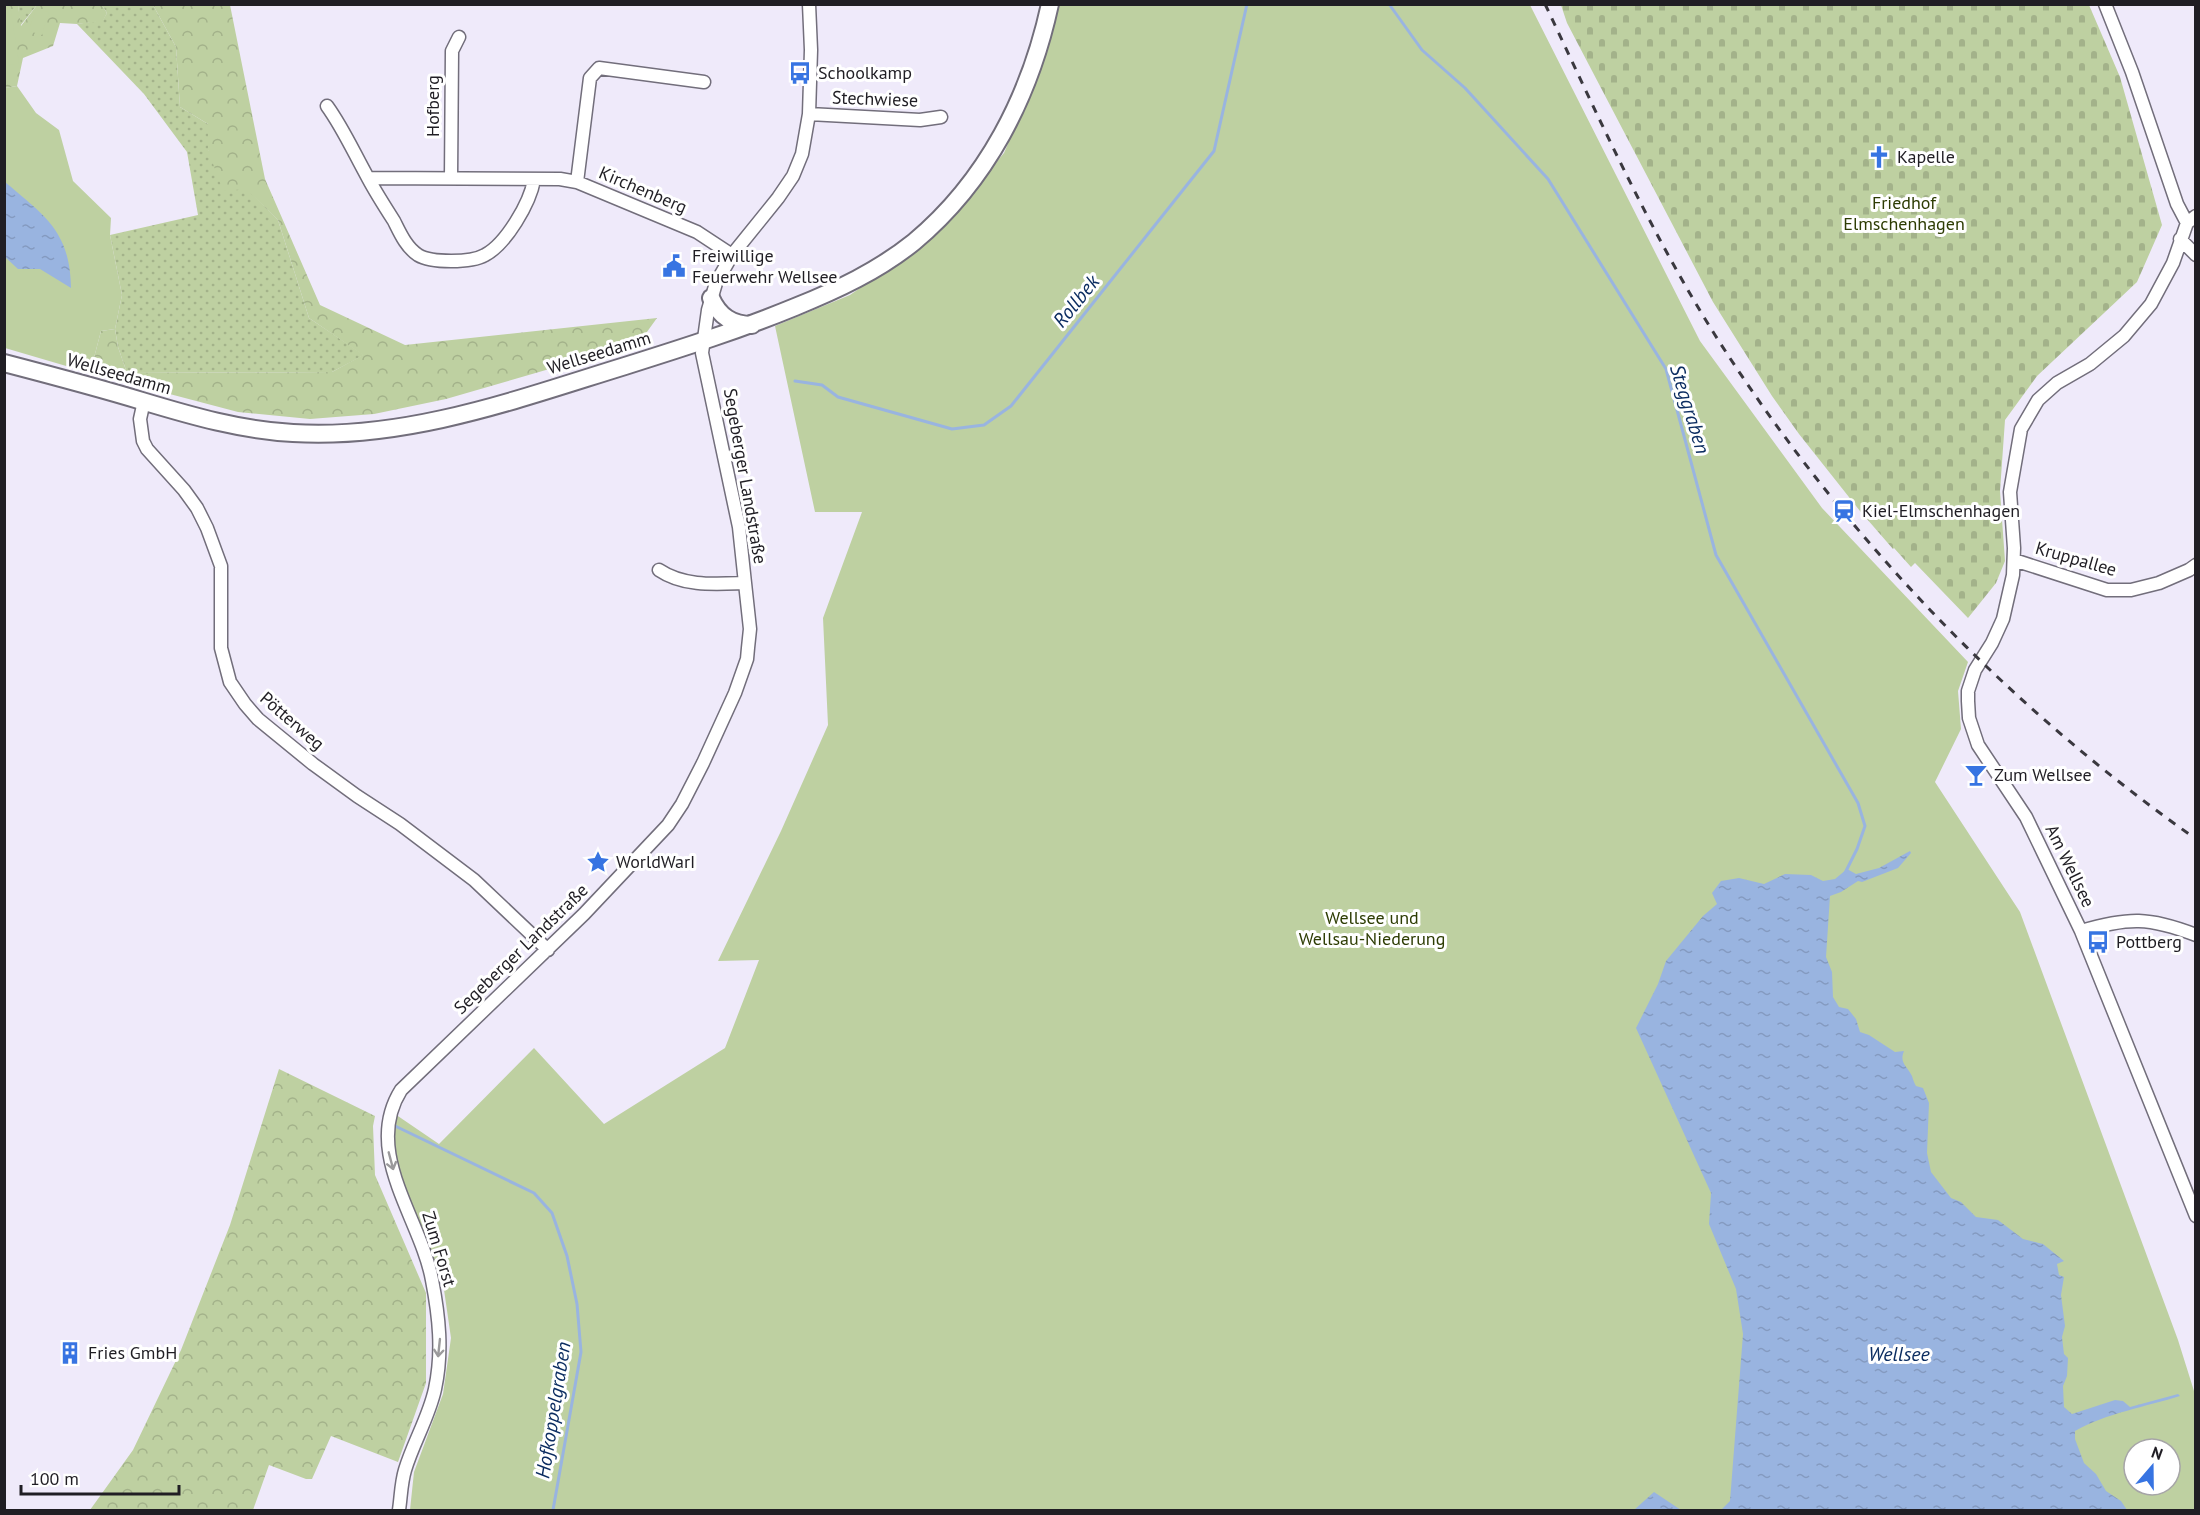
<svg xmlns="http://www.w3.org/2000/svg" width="2200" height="1515" font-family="'PT Sans',sans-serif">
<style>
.grass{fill:url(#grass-dots)}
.forest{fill:url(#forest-crowns)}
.cemetery{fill:url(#cemetery-stones)}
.green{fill:#bed0a1;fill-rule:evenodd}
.water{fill:url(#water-ripples)}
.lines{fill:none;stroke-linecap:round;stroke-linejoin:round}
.stream{stroke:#99b4e0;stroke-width:3}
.minor-casing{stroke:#726e7b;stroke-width:15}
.secondary-casing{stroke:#726e7b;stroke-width:20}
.minor{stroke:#fff;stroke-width:12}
.secondary{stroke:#fff;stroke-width:16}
.rail{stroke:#3a383f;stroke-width:3;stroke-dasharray:8 8;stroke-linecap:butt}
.oneway{stroke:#9b9a9c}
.labels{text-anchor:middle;stroke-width:6;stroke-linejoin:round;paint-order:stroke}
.poi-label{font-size:18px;fill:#201e24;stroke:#fff;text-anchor:start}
.street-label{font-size:18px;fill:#201e24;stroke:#fff}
.park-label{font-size:18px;fill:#2d3c03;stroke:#fff}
.water-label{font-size:20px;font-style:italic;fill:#0c2d61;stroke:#fff}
</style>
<defs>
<pattern id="grass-dots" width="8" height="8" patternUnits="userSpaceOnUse" patternTransform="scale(1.5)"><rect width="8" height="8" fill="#bed0a1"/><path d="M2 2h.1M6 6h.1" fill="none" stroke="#a3b28a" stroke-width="1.8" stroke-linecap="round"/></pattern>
<pattern id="forest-crowns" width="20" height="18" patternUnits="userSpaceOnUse" patternTransform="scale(1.5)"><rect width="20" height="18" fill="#bed0a1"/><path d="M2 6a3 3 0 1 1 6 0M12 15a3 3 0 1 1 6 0" fill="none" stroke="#a3b28a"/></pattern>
<pattern id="cemetery-stones" width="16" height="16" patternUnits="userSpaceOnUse" patternTransform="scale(1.5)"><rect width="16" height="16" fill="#bed0a1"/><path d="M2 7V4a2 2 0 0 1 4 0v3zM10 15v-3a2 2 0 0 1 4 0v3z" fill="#a3b28a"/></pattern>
<pattern id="water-ripples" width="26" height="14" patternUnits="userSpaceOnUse" patternTransform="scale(1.5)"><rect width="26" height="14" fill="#99b4e0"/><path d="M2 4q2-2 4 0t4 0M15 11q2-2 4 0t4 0" fill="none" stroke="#849ac0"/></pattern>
</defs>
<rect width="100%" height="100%" fill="#efeafa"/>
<path class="grass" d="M18,5H37L20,26Z
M102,5H153L176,47L180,107L208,124V150L278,220L309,318L364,355L332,372L127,373L118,347L115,329L122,295L110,235L198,215L187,152L144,94L77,24L103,20L107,13Z"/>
<path class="forest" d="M4,5H18L21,26L37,5H102L107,13L103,21L77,24L60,23L53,46L23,58L17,86L5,88Z
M153,5H230L265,179L320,305L405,345L657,318L639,343L446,399L374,414L310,419L238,412L90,373L101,331L115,329L118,347L127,373L332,372L363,355L309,318L278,220L246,189L223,191L208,150V124L180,107L176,47Z
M279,1069L375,1116L373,1126L375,1175L426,1293V1383L398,1462L331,1436L312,1479H306L269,1465L253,1510H90L133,1450L181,1350L230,1225Z"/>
<path class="cemetery" d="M1561,5H2089L2120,77L2162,225L2137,282L2037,376L2005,420L2000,491L2005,561L1996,583L1968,618L1915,563L1911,567L1894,548L1893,549L1860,511L1799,434L1772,396L1713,302L1567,23Z"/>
<path class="green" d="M5,4L10,5L19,63L5,66Z
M1058,5H1530L1700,341L1822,508L1968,662L1958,691L1961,729L1935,782L2020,912L2178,1340L2194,1391L2195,1510H410L414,1472L443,1394L451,1338L442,1276L390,1175L392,1112L439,1144L534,1048L604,1124L725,1048L759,960L718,961L781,831L828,725L823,618L862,512H815L775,326L850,295L932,238L1004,153L1046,55ZM2134,1449H2170V1485H2134Z
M36,8L49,12L42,35L29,31Z
M17,86L36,113L59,130L73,181L111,218L110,235L122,295L115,329L101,331L90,373L5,348L4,88Z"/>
<path class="water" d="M5,182C45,216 70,231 71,288L40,269H18L5,257Z
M1910,851L1911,853L1898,868L1862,882L1858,881L1841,892L1830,896L1826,957L1832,972L1833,997L1839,1007L1848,1009L1856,1019L1860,1032L1869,1035L1895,1052L1904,1051C1899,1063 1907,1066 1912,1076C1913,1079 1914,1083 1916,1086L1923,1088L1929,1103L1927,1153L1931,1172L1951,1198L1961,1202L1976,1217L1998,1220L2023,1239L2043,1244L2064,1261L2057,1264L2059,1275L2064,1277L2061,1295L2065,1326L2062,1337L2064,1354L2068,1358L2067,1376L2063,1386L2064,1407L2072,1414L2115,1400L2123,1401L2130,1407L2178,1394L2180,1396C2145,1407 2107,1413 2075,1431V1439L2084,1463L2096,1474L2106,1491L2121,1501L2127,1510H1721L1730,1501L1743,1334L1736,1289L1709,1224L1711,1193L1636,1028L1658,984L1666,961L1703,916L1717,904L1712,893L1721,881L1739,878L1764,884L1785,874L1811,875L1823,881L1835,879L1847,869L1856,874L1879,868Z
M1654,1492L1681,1510H1634Z"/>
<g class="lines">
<path class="stream" d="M1389,4L1422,50L1465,88L1548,179L1666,369L1716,555L1858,803L1865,826L1857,849L1845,873
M795,381L822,385L838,397L952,429L984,425L1011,406L1214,151L1247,4
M393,1125L534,1193L552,1213L567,1256L577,1304L581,1352L553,1510"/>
<g class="minor-casing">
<path id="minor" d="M2105,4L2132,72L2177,204L2187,223
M327,106C343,128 354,153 368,178C376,193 385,207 394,221C400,233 406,247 418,255C431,263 471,263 485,255C506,244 530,203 534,180
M809,114L920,120L941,117
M368,178L560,179L577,182L697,232L732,255
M451,178L452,51L459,37
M577,182L590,78L599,68L704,82
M2196,216L2187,223L2173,263L2151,304L2124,336L2090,364L2057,383L2038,400L2021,429L2010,492L2014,548L2013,575L2003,619L1992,643L1975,670L1968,691V701L1969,718L1978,745L2026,817L2081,931L2196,1216
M2180,239L2196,255
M144,401L140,419L143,441L147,449L184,490L197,508L207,528L221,566V648L230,682L245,704L258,719L313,764L357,796L400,824L474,880L548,950
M2014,560L2107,590H2131L2159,583L2189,570L2196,565
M659,570C684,587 716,584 745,583
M2081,931C2129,917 2149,917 2196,935
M399,1510C401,1497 401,1483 405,1470C413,1443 429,1417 435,1389C443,1352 439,1316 432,1280C421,1219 362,1152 401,1090L584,914L668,825L682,804L703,763L735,693L747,659L748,648L750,629L745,583L739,527L702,353L708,310L716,283L732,255L778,198L793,176L802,154L809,114L811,50L809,4"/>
</g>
<g class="secondary-casing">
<path id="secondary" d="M711,298C719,316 732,325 752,325
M4,363C50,375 96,387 142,401C192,416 240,430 293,433C407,440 518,399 625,366C682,348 739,330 795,307C837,290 878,271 914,242C987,181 1030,96 1050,4"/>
</g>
<use href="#minor" class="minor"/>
<use href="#secondary" class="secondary"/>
<path class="rail" d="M1545,4C1598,116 1649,230 1715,335C1841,533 2004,704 2196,839"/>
</g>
<defs><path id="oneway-shaft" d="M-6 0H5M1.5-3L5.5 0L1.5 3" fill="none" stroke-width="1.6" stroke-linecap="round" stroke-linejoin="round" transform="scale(1.5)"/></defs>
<g class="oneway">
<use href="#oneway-shaft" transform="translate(391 1161) rotate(75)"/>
<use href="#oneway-shaft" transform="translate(439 1348) rotate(96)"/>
</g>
<defs>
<g id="bus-bare" transform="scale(1.8)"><path d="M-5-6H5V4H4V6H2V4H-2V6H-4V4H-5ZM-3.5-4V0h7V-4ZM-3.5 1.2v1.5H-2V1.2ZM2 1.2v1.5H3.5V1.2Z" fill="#3774e2" stroke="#fff" stroke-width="2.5" paint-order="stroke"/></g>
<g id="church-bare" transform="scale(1.8)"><path d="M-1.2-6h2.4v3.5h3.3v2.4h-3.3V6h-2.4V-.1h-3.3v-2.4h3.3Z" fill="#3774e2" stroke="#fff" stroke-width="2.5" paint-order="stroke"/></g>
<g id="civic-bare" transform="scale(1.8)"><path d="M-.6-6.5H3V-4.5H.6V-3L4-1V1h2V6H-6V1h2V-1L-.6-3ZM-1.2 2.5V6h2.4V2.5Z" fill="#3774e2" stroke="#fff" stroke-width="2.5" paint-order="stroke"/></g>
<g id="station-bare" transform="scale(1.8)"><path d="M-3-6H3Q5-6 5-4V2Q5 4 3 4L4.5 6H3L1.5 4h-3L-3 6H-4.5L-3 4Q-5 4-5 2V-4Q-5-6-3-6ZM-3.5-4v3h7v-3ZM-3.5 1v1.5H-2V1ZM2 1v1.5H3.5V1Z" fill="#3774e2" stroke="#fff" stroke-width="2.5" paint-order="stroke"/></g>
<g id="bar-bare" transform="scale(1.8)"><path d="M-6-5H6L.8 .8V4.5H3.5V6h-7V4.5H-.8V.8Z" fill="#3774e2" stroke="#fff" stroke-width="2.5" paint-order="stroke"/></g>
<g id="sight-bare" transform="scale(1.8)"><path d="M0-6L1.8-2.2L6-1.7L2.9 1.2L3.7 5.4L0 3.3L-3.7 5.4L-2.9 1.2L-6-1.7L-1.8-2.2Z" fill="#3774e2" stroke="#fff" stroke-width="2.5" paint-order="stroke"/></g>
<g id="building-bare" transform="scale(1.8)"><path d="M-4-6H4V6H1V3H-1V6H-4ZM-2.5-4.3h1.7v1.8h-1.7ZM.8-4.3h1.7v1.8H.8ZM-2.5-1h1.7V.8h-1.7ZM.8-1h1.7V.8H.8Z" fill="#3774e2" stroke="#fff" stroke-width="2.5" paint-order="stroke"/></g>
</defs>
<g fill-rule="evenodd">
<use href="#bus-bare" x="800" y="73"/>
<use href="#church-bare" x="1879" y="157"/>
<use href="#civic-bare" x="674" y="266"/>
<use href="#station-bare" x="1844" y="511"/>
<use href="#bar-bare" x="1976" y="775"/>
<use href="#sight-bare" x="598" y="862"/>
<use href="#bus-bare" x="2098" y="942"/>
<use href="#building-bare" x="70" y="1353"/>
</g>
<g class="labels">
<g class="poi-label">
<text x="818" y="79">Schoolkamp</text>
<text x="1897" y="163">Kapelle</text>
<text x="692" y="262">Freiwillige<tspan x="692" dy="21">Feuerwehr Wellsee</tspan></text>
<text x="1862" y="517">Kiel-Elmschenhagen</text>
<text x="1994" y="781">Zum Wellsee</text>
<text x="616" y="868">WorldWarI</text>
<text x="2116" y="948">Pottberg</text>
<text x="88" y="1359">Fries GmbH</text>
</g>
<g class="street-label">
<text transform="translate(875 99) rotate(2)" y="6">Stechwiese</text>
<text transform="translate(433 106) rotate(-90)" y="6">Hofberg</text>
<text transform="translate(643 190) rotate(23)" y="6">Kirchenberg</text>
<text transform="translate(599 353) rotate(-17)" y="6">Wellseedamm</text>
<text transform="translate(119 374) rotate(16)" y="6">Wellseedamm</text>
<text transform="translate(745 476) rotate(80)" y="6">Segeberger Landstraße</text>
<text transform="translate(2076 559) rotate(16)" y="6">Kruppallee</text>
<text transform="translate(292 721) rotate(41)" y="6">Pötterweg</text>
<text transform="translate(2070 866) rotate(64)" y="6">Am Wellsee</text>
<text transform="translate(521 949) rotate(-44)" y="6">Segeberger Landstraße</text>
<text transform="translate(439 1249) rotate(73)" y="6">Zum Forst</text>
</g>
<g class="park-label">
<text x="1904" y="209">Friedhof<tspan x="1904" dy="21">Elmschenhagen</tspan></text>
<text x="1372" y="924">Wellsee und<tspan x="1372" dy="21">Wellsau-Niederung</tspan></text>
</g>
<g class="water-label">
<text transform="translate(1076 301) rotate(-51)" y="7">Rollbek</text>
<text transform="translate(1690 409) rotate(73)" y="7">Steggraben</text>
<text x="1899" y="1361">Wellsee</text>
<text transform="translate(553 1410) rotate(-81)" y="7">Hofkoppelgraben</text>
</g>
</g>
<rect width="2200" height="1515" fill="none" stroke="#201e24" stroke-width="12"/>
<g transform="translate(2152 1467) rotate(20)"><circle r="28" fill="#ffffff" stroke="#a6a5a7" stroke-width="1.5"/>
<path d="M0-4.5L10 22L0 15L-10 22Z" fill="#3774e2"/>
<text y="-9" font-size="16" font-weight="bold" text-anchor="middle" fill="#201e24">N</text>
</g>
<path d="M21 1485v9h158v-9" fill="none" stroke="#201e24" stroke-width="3"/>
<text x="30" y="1485" font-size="18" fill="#201e24" stroke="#ffffff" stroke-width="4.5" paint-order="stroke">100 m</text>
</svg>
